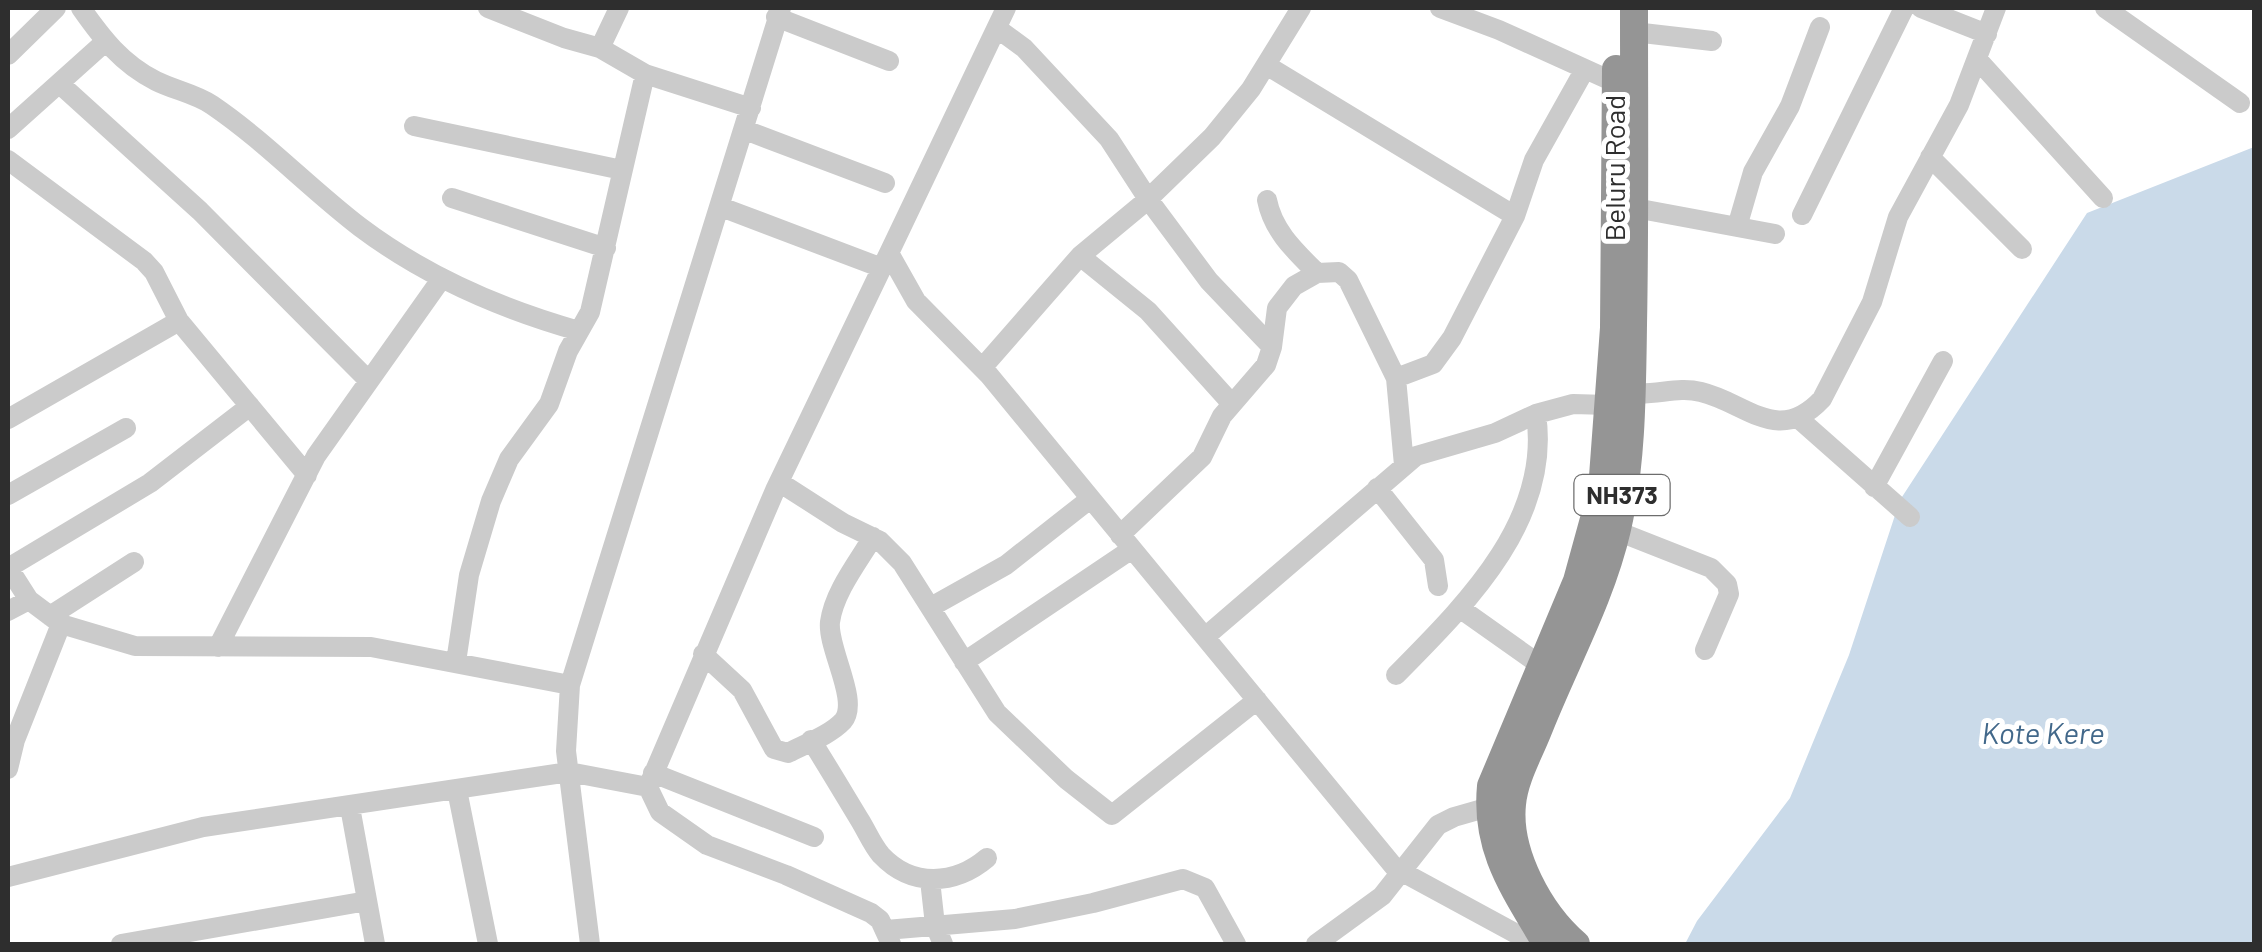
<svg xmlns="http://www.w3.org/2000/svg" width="2262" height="952" font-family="Barlow,sans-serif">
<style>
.water{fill:#cadae9}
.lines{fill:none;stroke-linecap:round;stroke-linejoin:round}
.minor{stroke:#cbcbcb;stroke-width:20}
.highway{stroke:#959595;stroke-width:28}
.labels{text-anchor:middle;stroke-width:10;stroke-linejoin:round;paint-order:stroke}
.shield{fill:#fff;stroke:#6d6d6d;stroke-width:2.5}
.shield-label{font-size:25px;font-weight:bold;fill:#2e2e2e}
.street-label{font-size:28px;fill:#2e2e2e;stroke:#fff}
.water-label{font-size:30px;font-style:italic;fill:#42688a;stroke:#fff}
</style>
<rect width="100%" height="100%" fill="#fff"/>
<path class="water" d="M2254,147V944H1685L1697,921L1790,798L1849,655L1900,500L2087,213Z"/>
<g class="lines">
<path class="minor" d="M81,8C102,38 122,64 156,81C174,90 196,94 212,105C265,141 309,188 360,227C425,276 501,309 579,331
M488,8L564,38L600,48L645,74L751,108
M1006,8L889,253L916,301L989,375L1395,868L1524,938H1543
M1440,8L1499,30L1616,83
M1921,8L1987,34
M2105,8L2240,103
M776,17L889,61
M998,29L1024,48L1109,139L1148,199L1209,281L1272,347
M1634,32L1712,41
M600,48L619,8
M8,55L56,8
M1977,59L2103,198
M1266,65L1515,216
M61,85L200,211L369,381
M414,126L622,170
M8,129L105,42
M745,130L885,183
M1930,157L2022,249
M8,160L144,261L154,272L179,321L307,475
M452,198L606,248
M1267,200C1273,231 1295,251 1317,273
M721,207L882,268
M1635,208L1775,234
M1802,215L1904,8
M1737,227L1753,172L1790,106L1820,27
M889,253L776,488L648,787L660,812L707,845L786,875L871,913L880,920L891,944
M1080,256L1148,311L1232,404
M982,368L1080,256L1145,202L1212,137L1251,89L1301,8
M1396,378L1433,364L1452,338L1515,216L1534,160L1585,69
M1631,393C1656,396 1677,386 1701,392C1747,403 1778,446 1822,399L1872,302L1898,217L1959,105L1996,8
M1798,418L1910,517
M8,419L179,321
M779,482L843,523L880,541L902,563L997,713L1066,779L1112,815L1257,700
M1874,487L1943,361
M1377,488L1434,560L1438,586
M8,495L126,428
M1617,531L1711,568L1727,584L1729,594L1705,650
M1120,535L1202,457L1222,416L1266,365L1272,347L1277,308L1294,286L1317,273L1339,272L1348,280L1396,378L1404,465
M8,567L29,600L61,624L135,646L371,647L570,685
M8,568L150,483L250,406
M931,607L1006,565L1090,499
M1461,609L1540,665
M8,611L29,600
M50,616L134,562
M1205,637L1416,456L1495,433L1536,414L1573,404L1608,405
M218,647L316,456L442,278
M703,654L742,690L774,749L788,753C805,744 830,735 843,721C860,701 827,648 830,622C834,592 858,562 873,537
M456,662L469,575L491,501L509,459L549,404L568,351L590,312L645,74
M964,662L1132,549
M1396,675C1465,605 1552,521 1536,414
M811,740C828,767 844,794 861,822C867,832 873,846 881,855C912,888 955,885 987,858
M8,769L15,740L61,624
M653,773L814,837
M457,790L488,944
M350,807L375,944
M8,877L203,827L569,772L648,787
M930,880L935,925L943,944
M886,930L1015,919L1093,903L1183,879L1205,888L1236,944
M121,944L367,901
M590,944L566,751L570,685L781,8
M1316,944L1382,896L1438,825L1454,817L1489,807"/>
<path class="highway" d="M1551,944L1543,938C1513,887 1485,848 1491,786L1577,581L1602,490L1614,328L1616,69
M1576,944C1540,913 1507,853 1512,804C1514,780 1528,755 1537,733C1563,666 1601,599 1617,529C1632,463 1632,392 1633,325C1635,219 1634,113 1634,8"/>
</g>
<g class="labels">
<rect class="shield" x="1574.5" y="475" width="95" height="40" rx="8"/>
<g class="shield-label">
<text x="1622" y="504">NH373</text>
</g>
<g class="street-label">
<text transform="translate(1615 168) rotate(-90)" y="10">Beluru Road</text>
</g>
<g class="water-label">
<text x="2043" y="744">Kote Kere</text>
</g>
</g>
<rect width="2262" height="952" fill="none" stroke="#2e2e2e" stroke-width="20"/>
</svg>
